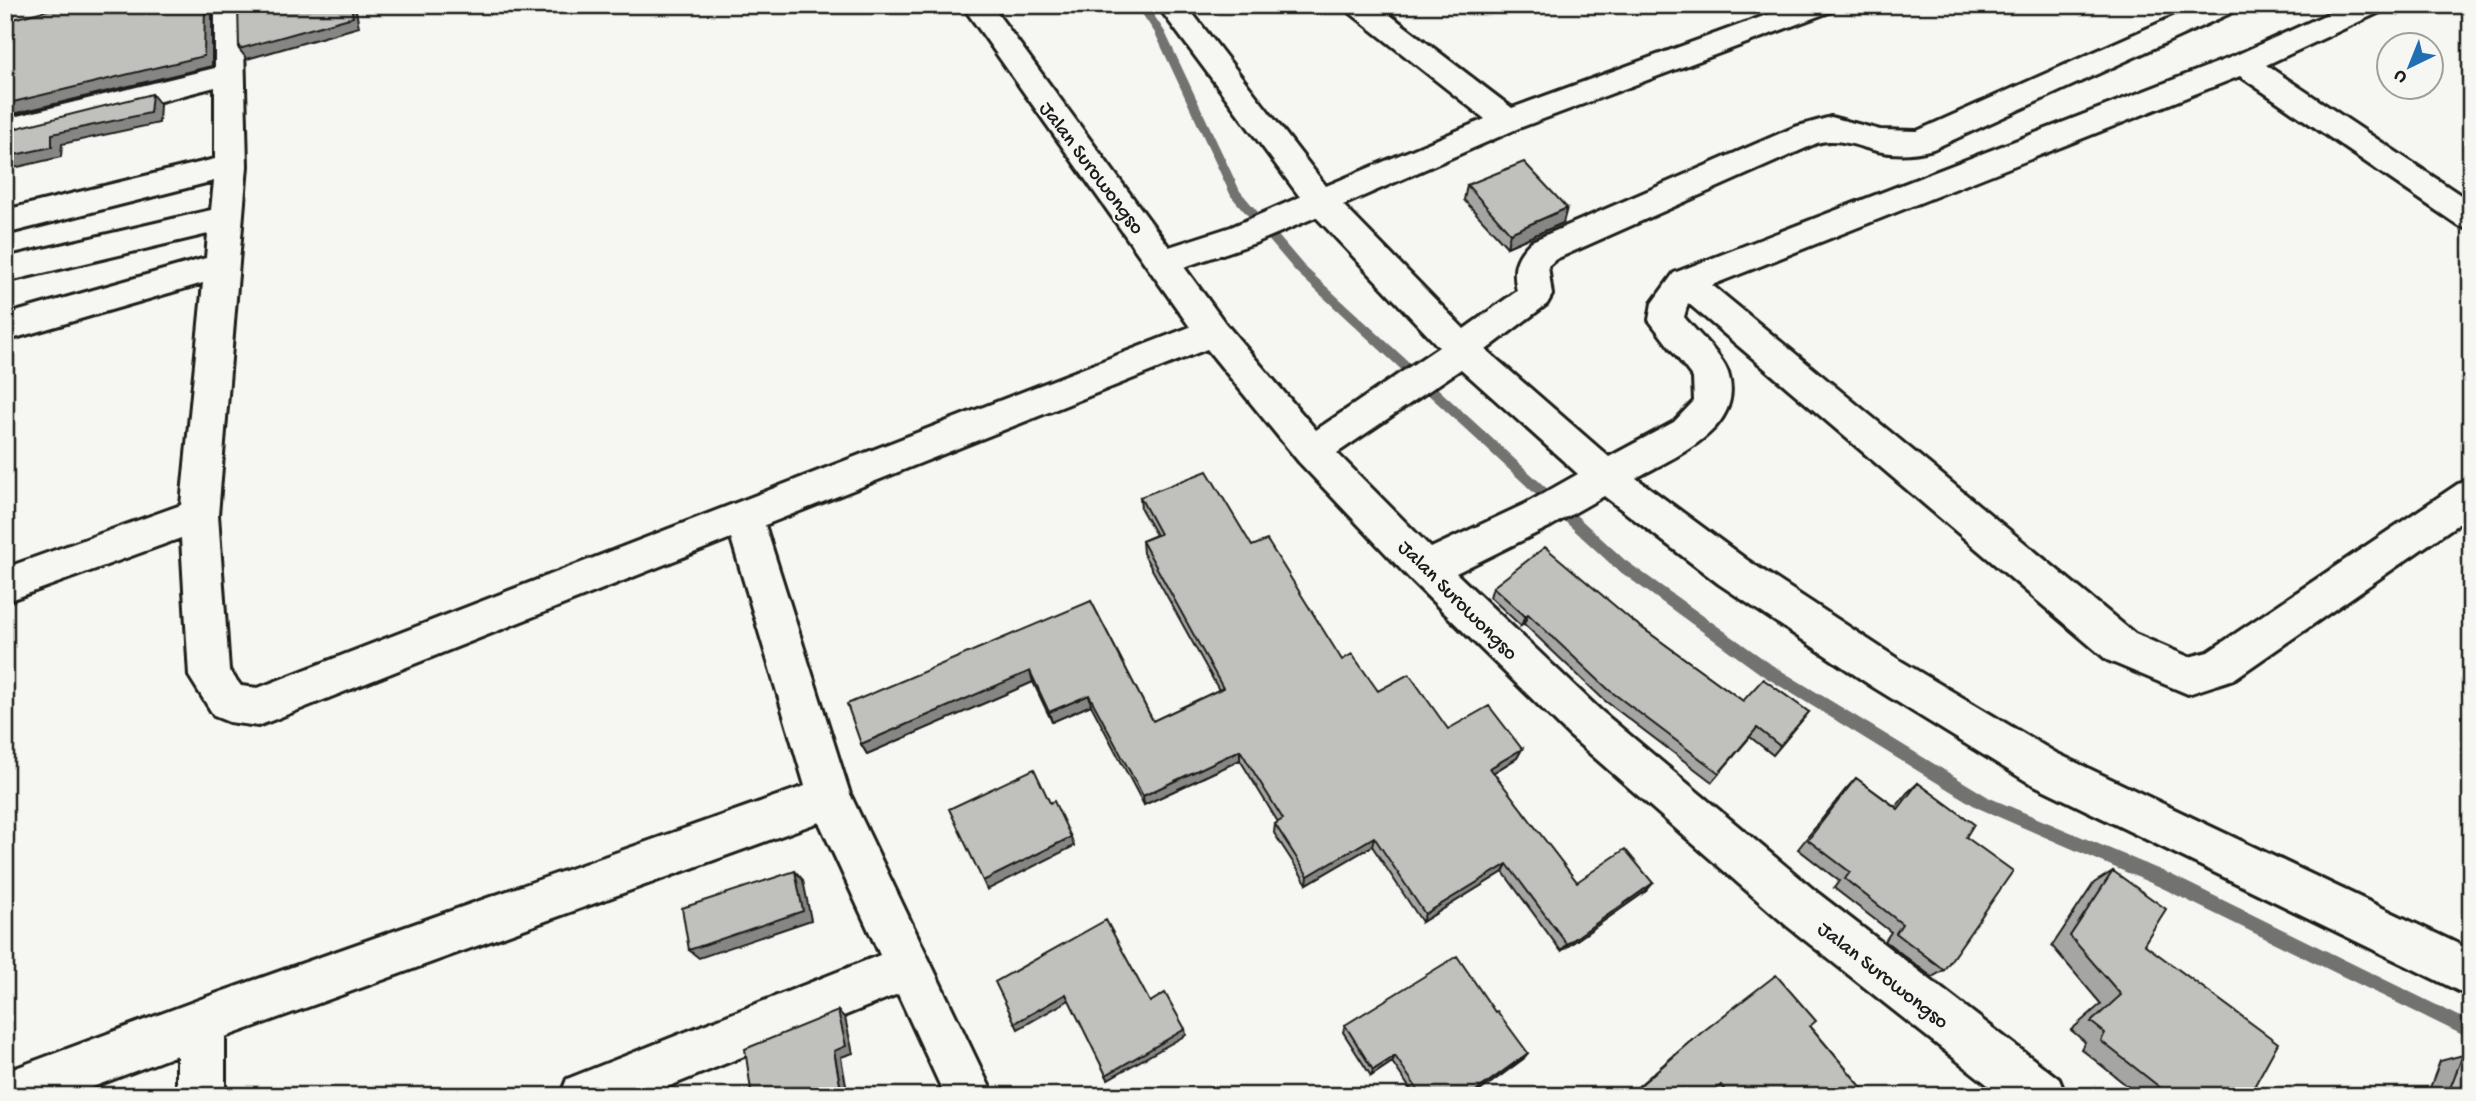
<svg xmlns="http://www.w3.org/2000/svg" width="2476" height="1101" font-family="'Gochi Hand',sans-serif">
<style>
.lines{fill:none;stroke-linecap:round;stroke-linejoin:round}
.stream{fill:#727271;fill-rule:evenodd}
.minor-casing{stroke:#1c1c1c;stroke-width:6}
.minor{fill:#f6f6f2;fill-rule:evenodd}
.wall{fill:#a5a5a3;stroke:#1c1c1c;stroke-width:2}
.shaded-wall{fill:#868684;stroke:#1c1c1c;stroke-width:2}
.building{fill:#c0c0bd;stroke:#1c1c1c;stroke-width:2}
.labels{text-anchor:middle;stroke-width:5;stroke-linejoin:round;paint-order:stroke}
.street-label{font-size:21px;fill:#1c1c1c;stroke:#f6f6f2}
</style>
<rect width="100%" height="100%" fill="#f6f6f2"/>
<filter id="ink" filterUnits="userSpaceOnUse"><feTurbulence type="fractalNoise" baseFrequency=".0143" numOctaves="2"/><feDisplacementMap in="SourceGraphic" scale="14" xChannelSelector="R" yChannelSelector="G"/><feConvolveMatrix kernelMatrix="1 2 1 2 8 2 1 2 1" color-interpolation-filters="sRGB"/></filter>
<g filter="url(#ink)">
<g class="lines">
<path class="stream" d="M1136,5H1147L1165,32L1240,191L1304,266L1625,560L1772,665L1990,798L2172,875L2471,1022V1039L2160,887L1978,808L1762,675L1615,568L1296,272L1231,196L1155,33Z"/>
<g class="minor-casing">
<path id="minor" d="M215,5H243L247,166L218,515L229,670L241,686L258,688L1190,327L962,5H991L1169,247L1231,227L1300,197L1157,5H1186L1326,186L1485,119L1348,11L1344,5H1377L1512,108L1794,5H1836L1832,11L1519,128L1343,205L1464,329L1517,291C1512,269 1515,256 1532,241L1795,127L1831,117L1880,130L1917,131L2200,5H2239L2235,11L1933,149C1915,154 1896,155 1877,151C1856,146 1838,137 1817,143L1556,259L1548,266L1552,295L1547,304L1486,350L1609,457L1674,422L1694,401L1693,378L1649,320L1652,303L1674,273L2232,57L2347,5H2386L2382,11L2266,65L2471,202V230L2459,226L2240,76L1712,285L2135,634L2189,657L2208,652L2458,484L2471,480V515L2234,679L2188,694L2107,660L1688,303L1684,317C1696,332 1723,356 1728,373C1746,429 1674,457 1636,478L1747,560L1901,661L2056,753L2471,950V997L2026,781L1873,687L1719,584L1604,496L1551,526L1456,573L1600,710L1819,894L2059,1079L2066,1096H2002L1787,926L1570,736L1412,581L1299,462L1207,349L765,525L850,794L994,1096H945L898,994L645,1096H560L567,1079L880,955L819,822L225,1037V1096H177V1055L69,1096H5V1072L201,999L805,786L731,538L258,726L229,722L214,716L189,676L181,538L5,602V568L181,505L203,283L5,341V315L206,258L208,234L5,282V258L211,210L214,181L5,234V210L215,159V87L5,141V119L215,68ZM1316,217L1439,347L1316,430L1225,323L1184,267L1255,243ZM1461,369L1578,474L1525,504L1431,548L1337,453Z"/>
</g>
<use href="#minor" class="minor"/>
</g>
<path class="wall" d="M1467,185L1563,223L1507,247L1464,200Z
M1140,497L1252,546L1342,660L1378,691L1448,729L1522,749L1517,758L1493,773L1577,882L1653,883L1646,891L1561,951L1503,872L1422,922L1372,846L1307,884L1274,833L1275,824L1278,822L1240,760L1144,805L1091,705L1052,722L1033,682L867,754L861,744L1091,601L1153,721L1219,690L1143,553L1142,541L1156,535L1141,509Z
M1493,587L1634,622L1743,701L1809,712L1773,755L1750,737L1712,782L1604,700L1524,624L1521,626L1490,597Z
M1856,778L1896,807L1907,793L1918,783L1966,837L1944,970L1932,977L1885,941L1891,932L1834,888L1839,881L1798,849L1846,789Z
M2113,871L2144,944L2249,1096H2140L2081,1049L2085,1042L2071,1030L2101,1004L2052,946L2094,883Z
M1345,1025L1523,1059L1473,1096H1415L1392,1062L1371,1076L1343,1032Z
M1810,1026L1869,1096H1717L1714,1092L1709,1096H1627L1693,1039Z
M2463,1055L2471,1096H2427L2440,1061Z"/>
<path class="shaded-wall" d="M5,5H25L5,11Z
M205,5H212V66L5,116V104Z
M351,5H355L359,27L247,59L239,49Z
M152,94L160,104L159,123L62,144L61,157L5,170V157L52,134Z
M1567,208L1563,223L1507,247L1510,233Z
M1528,614L1524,624L1521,626L1525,616Z
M1030,671L1033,682L867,754L861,744Z
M1089,695L1091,705L1052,722L1049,712Z
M1522,749L1517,758L1486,777L1490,768Z
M1240,750V760L1144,805L1143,796Z
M1071,837L1074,846L987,890L983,881Z
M1374,837L1372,846L1307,884L1308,876Z
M1507,864L1503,872L1422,922L1425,914Z
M795,871L803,880L811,920L699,958L689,950Z
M1653,883L1646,891L1561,951L1567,944Z
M1066,994L1069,1000L1018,1029L1015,1023Z
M838,1011L845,1018L853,1053L841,1057L848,1096H842L834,1051Z
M1185,1029L1186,1035L1108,1079L1106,1075Z
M1528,1053L1523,1059L1473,1096H1469Z
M1395,1056L1392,1062L1371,1076L1373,1070Z"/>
<path class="building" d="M67,5H205L204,56L5,104V21Z
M238,5H351L353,17L239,49Z
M152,94L150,113L52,134V147L5,157V131Z
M1524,162L1567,208L1510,233L1467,185Z
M1207,471L1252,546L1267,540L1342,660L1352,654L1378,691L1409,674L1448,729L1489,706L1522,749L1490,768L1577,882L1625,849L1653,883L1567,944L1507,864L1425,914L1374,837L1308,876L1275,824L1283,819L1240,750L1143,796L1089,695L1049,712L1030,671L861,744L847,704L1091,601L1153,721L1223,688L1142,541L1160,534L1140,497Z
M1545,547L1634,622L1743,701L1763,679L1809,712L1780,746L1757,728L1719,773L1609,690L1528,614L1525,616L1493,587Z
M1034,769L1050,803L1054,801L1071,837L983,881L949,809Z
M1856,778L1898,809L1918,783L1974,824L1966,837L2013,871L1944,970L1896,933L1902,924L1845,879L1850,872L1808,840Z
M795,871L803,911L689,950L682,908Z
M2113,871L2166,909L2144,944L2278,1043L2249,1096H2171L2101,1041L2105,1033L2091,1022L2121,995L2070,936Z
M1106,920L1150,1002L1165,993L1185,1029L1106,1075L1066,994L1015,1023L995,982Z
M1457,956L1495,1012L1497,1011L1528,1053L1469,1096H1422L1395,1056L1373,1070L1345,1025Z
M1776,975L1816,1021L1810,1026L1869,1096H1729L1721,1085L1709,1096L1629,1095L1701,1033Z
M838,1011L846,1046L834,1051L842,1096H736L751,1090L745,1049Z
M2463,1055L2471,1060V1096H2447Z"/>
</g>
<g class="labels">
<g class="street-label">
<text transform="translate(1093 167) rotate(53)" y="7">Jalan Surowongso</text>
<text transform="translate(1459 599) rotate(45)" y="7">Jalan Surowongso</text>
<text transform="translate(1884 974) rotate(38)" y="7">Jalan Surowongso</text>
</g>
</g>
<rect width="2476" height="1101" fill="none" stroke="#f6f6f2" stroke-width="28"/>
<rect x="14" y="14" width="2448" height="1073" fill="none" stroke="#1c1c1c" stroke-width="2.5" filter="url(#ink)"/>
<g transform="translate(2410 66) rotate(223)"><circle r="33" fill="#f6f6f2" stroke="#9f9f9c" stroke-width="2"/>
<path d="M0-5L12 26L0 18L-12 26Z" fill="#1f6fb2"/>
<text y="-10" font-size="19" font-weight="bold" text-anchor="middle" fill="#1c1c1c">U</text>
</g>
</svg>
